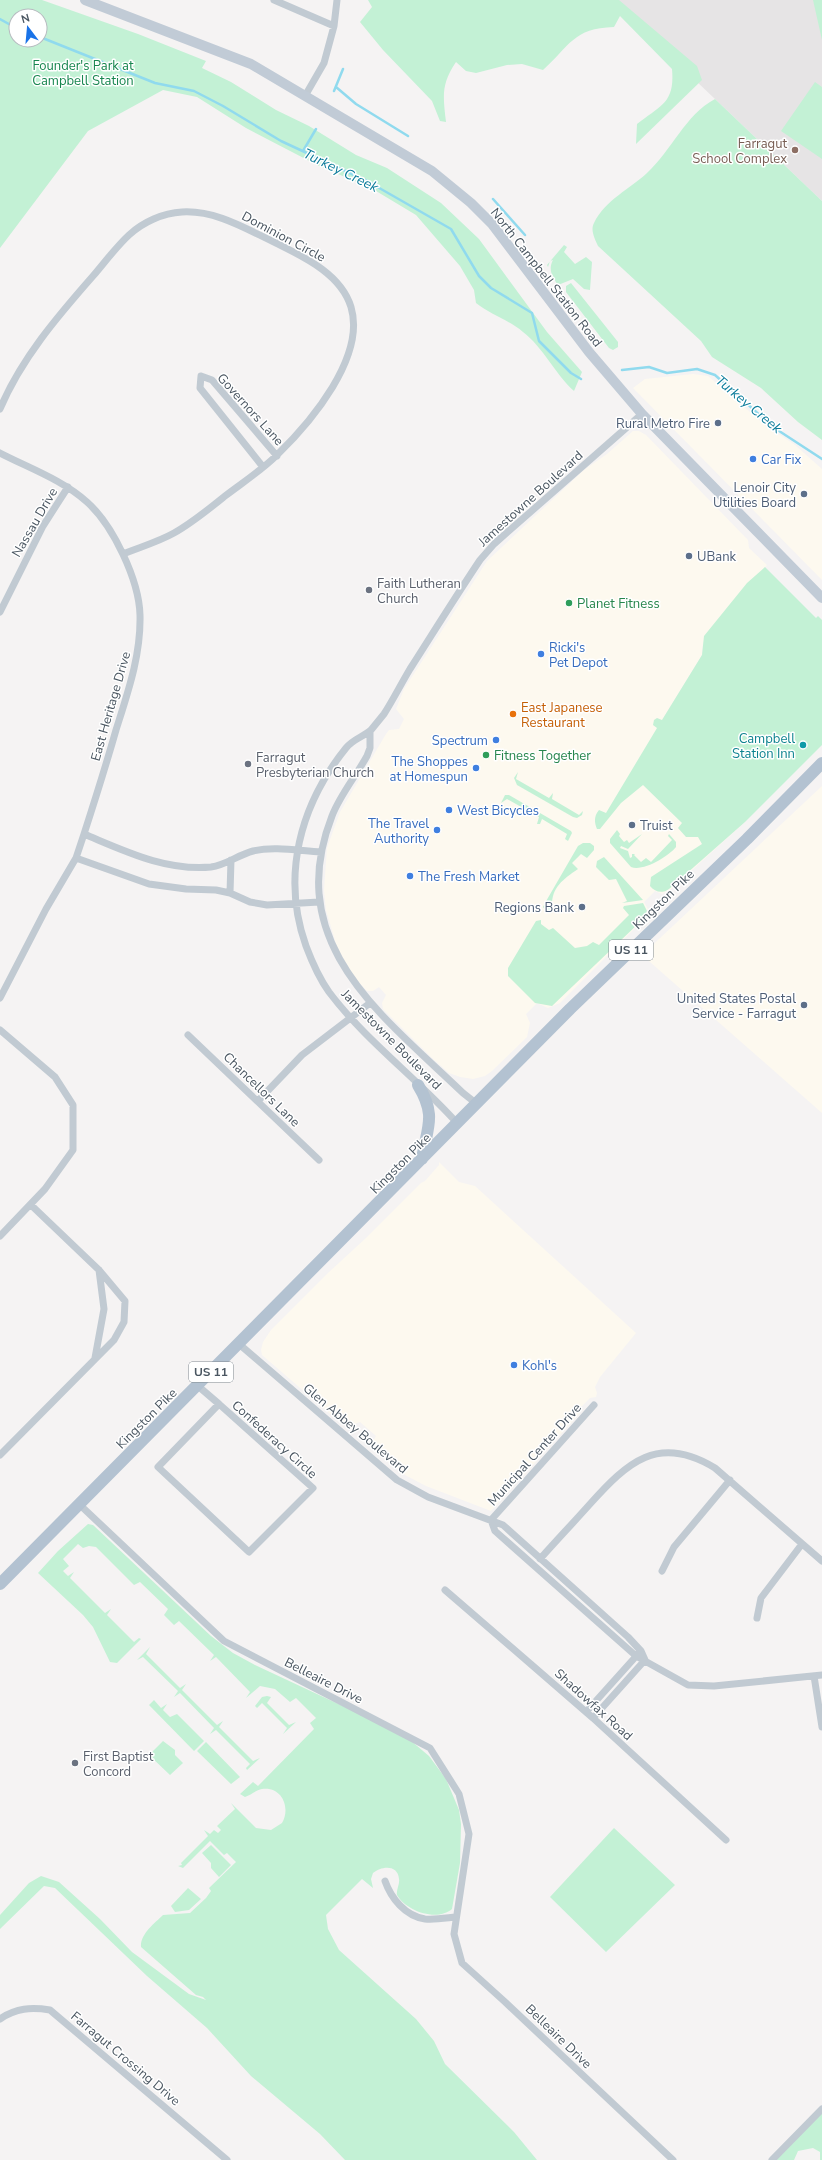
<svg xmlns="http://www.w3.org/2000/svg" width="822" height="2160" font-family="'Nunito Sans',sans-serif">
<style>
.commercial{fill:#fdf9ef}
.education{fill:#e6e4e5}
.green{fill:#c3f1d5;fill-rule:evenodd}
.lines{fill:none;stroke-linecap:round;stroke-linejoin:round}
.stream{stroke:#90daee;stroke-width:2.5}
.minor{stroke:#c1cad2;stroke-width:7}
.secondary{stroke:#c1cbd6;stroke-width:10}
.primary{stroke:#b3c2d1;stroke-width:12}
.education-dot{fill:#8d6e63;stroke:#fff;stroke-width:1.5}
.service-dot{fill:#5c6f8a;stroke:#fff;stroke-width:1.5}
.shop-dot{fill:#3f7fe0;stroke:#fff;stroke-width:1.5}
.worship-dot{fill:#6b7280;stroke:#fff;stroke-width:1.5}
.leisure-dot{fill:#2e9e5b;stroke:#fff;stroke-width:1.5}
.food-dot{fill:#e8710a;stroke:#fff;stroke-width:1.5}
.culture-dot{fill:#0f9aa8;stroke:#fff;stroke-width:1.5}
.labels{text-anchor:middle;stroke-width:3;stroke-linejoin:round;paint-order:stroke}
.shield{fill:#fff;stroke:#808990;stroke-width:1}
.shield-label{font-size:12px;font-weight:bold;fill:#4a5661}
.park-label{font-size:13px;fill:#17864f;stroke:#fff}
.education-label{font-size:13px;fill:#785e54;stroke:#fff;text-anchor:end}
.street-label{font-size:13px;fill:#4a5661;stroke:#fff}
.service-label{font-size:13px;fill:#4e5e75;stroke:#fff;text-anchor:end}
.shop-label{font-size:13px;fill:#366cbe;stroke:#fff;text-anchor:start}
.worship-label{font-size:13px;fill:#5b616d;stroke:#fff;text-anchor:start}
.leisure-label{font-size:13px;fill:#27864d;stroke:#fff;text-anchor:start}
.food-label{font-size:13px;fill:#c56008;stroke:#fff;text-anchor:start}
.culture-label{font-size:13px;fill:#0d838f;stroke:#fff;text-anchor:end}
.water-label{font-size:14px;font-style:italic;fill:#0c7c9b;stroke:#fff}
</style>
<rect width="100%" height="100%" fill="#f5f3f3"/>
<path class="commercial" d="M693,374L708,376L764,424L795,445L822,469V580L633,388L645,379Z
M633,431H639L646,435L748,540L749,548L767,565L741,594L703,643L702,655L662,720L745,822L670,890L662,894L655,891L644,902L648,909L645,918L560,1003L548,1008L537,1003L526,1014L530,1023L527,1037L492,1071L485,1076L473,1079L460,1077L449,1073L432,1058L383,1009L382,1003L386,995L379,987L373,991H367L354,977L337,947L326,910L324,890L327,848L340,812L386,734L389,730L399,729L404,719L396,709L404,689L487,561L584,470L607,454Z
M822,786V1113L642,955Z
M439,1162L459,1182L475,1186L636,1333L600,1377L595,1387L597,1393L596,1397L590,1398L580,1408V1413L491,1511L426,1486L405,1475L373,1450L371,1445L376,1436L360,1422L349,1426L343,1425L262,1355L261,1350L263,1342L271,1330L328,1273L366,1238L421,1183L425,1181L439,1165Z"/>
<path class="education" d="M611,0H822V201L715,99Z"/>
<path class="green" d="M0,0H42L138,34L206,61L202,68L231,82L276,110L309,126L356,155L387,168L441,203L479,239L547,332L582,372L574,391C555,374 543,347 523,332C509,320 491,315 476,303L474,290L460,266L416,215L371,188L319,166L246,128L197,97L163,90L88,131L0,248ZM16,16H40V40H16Z
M368,0H619L697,66L702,80L636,144L637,124C661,105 675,103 672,69L620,16L614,27C573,28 570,46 543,70L522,64L507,65L476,73L466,71L456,62C441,84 443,96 446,122L440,121L432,101L383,50L360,22L372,7Z
M813,0H822V40Z
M815,82L822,87V159L781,131Z
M715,99L822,201V440L798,422L761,388L712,357L701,341L598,246C595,239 590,230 594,223C605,200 630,189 647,173C672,150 685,115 715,99Z
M564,245L567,247L564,252L575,264L586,257L592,262L590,290L584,289L573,279L558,285C552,277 548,269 553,260L550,261L548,267L547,265Z
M571,283L618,342V347L613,350L609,348L566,292V286Z
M765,567L816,618L818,616L822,620V745L745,822L669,889C662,894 655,892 650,886L651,877L702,844L698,837H686L678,828L682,823L643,785L621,803L600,829H597C594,822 594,816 599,810L606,813L657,728L653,725L654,720L657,718L662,720L702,655L704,636L747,583Z
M518,772L516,779L549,798L553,793L552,799L579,815L583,811L582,815L577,818L573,817L517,785L514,778Z
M505,795H509L571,831L572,833L568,841L565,839L567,834L542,819L540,824H537L539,817L507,799L501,803Z
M617,830L620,834L619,836L624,842L627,840L629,843L642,834L628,849L621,846L620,848L628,851L630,858L632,857V854H635L634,855L641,862L646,858L651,862L672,840L668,836L669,834L676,842V847C669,856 643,872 631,867L610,843V839Z
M583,843H590L594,846V850L587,858L581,854L572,863L578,869C562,880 551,888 552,908L547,912L543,907L545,903L578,846Z
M604,857L643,900L622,903L627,901L616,879L609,880L596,867L597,861Z
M643,903L647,911L640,922L552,1006L535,1003L508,976V968L536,921L541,920V924L549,930L553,928L575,948L587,946L593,942L599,945L629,915L623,908L624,906Z
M88,1524L93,1525L211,1636L233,1653L255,1665L379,1723L410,1740L429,1756L446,1779L459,1810L461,1824L460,1863L452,1909C437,1922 406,1911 397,1895C396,1890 400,1884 399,1879C398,1864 381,1866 373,1873L371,1879L373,1888L362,1879L326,1915L328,1929L339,1950L416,2019L434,2041L445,2064L514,2132L537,2160H345L320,2134L251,2076L207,2028L147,1976L55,1888L44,1886L0,1929V1915L29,1883L41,1876L59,1882L100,1919L132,1952L189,1994L206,2000L203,1997L196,1995L141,1947C140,1934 155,1923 163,1915L190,1913L206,1898L211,1891L209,1888L236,1862L227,1853L224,1855L210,1841L183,1868L178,1866L182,1865L181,1863L208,1836L204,1830L210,1834L214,1830L218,1833L221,1830L217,1826L235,1809L231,1803L256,1828L271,1830L282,1823C291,1808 282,1786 262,1789C256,1790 251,1795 245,1797L240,1794L253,1782L258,1786L314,1729L310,1723L316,1718L296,1698L290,1702L275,1689L260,1686L246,1698L250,1692L216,1657L210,1661L214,1655L179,1621L174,1625L164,1615L168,1609L140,1582L134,1585L96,1547L89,1546L83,1548L78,1544L63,1559L69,1566L63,1571L68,1576L74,1572L70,1578L105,1613L111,1609L107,1615L134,1642L139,1638L141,1639L117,1663L110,1662L93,1627L83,1615L38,1573L58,1551Z
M150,1647L146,1654L180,1688L186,1684L182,1690L217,1725L223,1721L219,1727L253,1761L260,1758L247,1770L246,1768L250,1764L216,1730L210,1734L214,1728L180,1693L174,1697L178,1691L143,1657L137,1660Z
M267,1696L271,1697L267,1703L289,1725L296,1722L283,1734L287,1728L262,1703L257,1708L255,1706L262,1697Z
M154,1700L161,1708L167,1704L163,1710L170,1717L177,1714L204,1741L194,1751L149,1705Z
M163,1741L175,1750V1755L183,1763L170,1775L149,1755Z
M206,1742L240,1777L231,1784L197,1751Z
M614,1828L675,1885L606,1952L550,1897Z
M211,1845L231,1865L219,1877L211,1868V1863L202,1853Z
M188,1888L201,1899L189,1910L175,1912L171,1906Z
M822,2112V2160H820V2152L813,2148L798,2151L794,2160H776Z"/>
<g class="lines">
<path class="stream" d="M0,19L16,28
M40,37L155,83L194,91L223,106L281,141L367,181L451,229L479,276L491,288L532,313L539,341L571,373L581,379
M336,87L356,104L408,136
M334,91L343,69
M303,151L316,129
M493,199L525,235
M622,370L649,367L667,373L697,369L715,375L773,427L822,459"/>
<path class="minor" d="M274,0L334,26
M305,96L324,63L334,26L337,0
M0,409C21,359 57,317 93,276C105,262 116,247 129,235C143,222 163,213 182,212C216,210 246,229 276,243C304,257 341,274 351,307C366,357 311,422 277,455C262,470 242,483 225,496C209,509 192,523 174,533C158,542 140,547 123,554
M0,453C29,468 63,480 87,502C113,525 139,580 140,615C141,655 128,692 116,730C106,765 95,800 84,834L76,858L46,909L0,998
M263,467L200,388L201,376L212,380L277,456
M0,612L43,526L68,487
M370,731V748L367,756C356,776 340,795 332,816C282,944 382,1015 463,1093L477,1104
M84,834C125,851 165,871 211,867C226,865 238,855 253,851C274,846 300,851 321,852
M76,858L149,884L186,889L216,890L230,893L250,902L267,905L319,902
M230,893L231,860
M0,1030L55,1077L73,1105V1150L45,1189L0,1236
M188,1035L319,1160
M258,1101L302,1055L370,1003
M458,1124C417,1078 366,1041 329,992C319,978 312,962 306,946C281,876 300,805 346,748C353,739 363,737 371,730C375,725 380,719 384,714C393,700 401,684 410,669C433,633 456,596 480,560L494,544L642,414
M239,1344L397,1480L428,1497L503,1525L628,1637L641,1651L645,1660
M95,1358L104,1309L99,1270
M198,1386L219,1404
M219,1404L313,1488L249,1552L158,1467Z
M0,1455L114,1340L124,1322L125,1301L99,1270L31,1205
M80,1505L224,1641L430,1748L459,1794L469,1834L454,1934L462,1963L504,2001L673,2160
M491,1520L495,1531L636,1656L688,1685L714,1686L822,1675
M491,1520L594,1405
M540,1559C556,1541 573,1523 590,1504C627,1463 658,1433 715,1468L822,1561
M662,1571L674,1547L730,1480
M445,1590L593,1718L726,1840
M757,1618L761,1598L802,1544
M814,1676L822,1727
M586,1712L639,1653
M593,1718L645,1660
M385,1881C391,1898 405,1916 425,1919C435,1920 446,1918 456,1917
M0,2019C16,2008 31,2007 50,2010L227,2160
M772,2160L822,2109"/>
<path class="secondary" d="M85,0L251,64L432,171L471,203L492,224L589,352L642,414L822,598"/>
<path class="primary" d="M418,1085C437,1116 427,1127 422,1159
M0,1584L570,1009L747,839L822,763"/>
</g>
<circle class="education-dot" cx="795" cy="150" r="4"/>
<g class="service-dot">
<circle cx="718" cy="423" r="4"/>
<circle cx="804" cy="494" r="4"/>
<circle cx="689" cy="556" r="4"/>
<circle cx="632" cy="825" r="4"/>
<circle cx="582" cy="907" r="4"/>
<circle cx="804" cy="1005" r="4"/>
</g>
<g class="shop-dot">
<circle cx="753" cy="459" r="4"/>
<circle cx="541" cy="654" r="4"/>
<circle cx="496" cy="740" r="4"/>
<circle cx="476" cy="768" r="4"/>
<circle cx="449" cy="810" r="4"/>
<circle cx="437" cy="830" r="4"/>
<circle cx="410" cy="876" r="4"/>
<circle cx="514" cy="1365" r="4"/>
</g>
<g class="worship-dot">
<circle cx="369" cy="590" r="4"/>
<circle cx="248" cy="764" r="4"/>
<circle cx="75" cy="1763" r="4"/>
</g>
<g class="leisure-dot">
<circle cx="569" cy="603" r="4"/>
<circle cx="486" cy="755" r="4"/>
</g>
<circle class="food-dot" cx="513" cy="714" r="4"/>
<circle class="culture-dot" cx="803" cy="745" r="4"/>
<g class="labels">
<g class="shield">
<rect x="609" y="940" width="44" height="20" rx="3"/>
<rect x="189" y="1362" width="44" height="20" rx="3"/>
</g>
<g class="shield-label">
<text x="631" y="954">US 11</text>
<text x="211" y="1376">US 11</text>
</g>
<g class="park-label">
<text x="83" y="70">Founder's Park at<tspan x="83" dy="15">Campbell Station</tspan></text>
</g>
<g class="education-label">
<text x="787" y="148">Farragut<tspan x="787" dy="15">School Complex</tspan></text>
</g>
<g class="street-label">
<text transform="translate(284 236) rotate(28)" y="5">Dominion Circle</text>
<text transform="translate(547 277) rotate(52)" y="5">North Campbell Station Road</text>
<text transform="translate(251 409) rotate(48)" y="5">Governors Lane</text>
<text transform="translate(530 498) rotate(-42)" y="5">Jamestowne Boulevard</text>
<text transform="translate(34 522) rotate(-60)" y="5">Nassau Drive</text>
<text transform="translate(110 706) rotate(-74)" y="5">East Heritage Drive</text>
<text transform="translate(663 899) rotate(-44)" y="5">Kingston Pike</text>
<text transform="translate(392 1039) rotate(45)" y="5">Jamestowne Boulevard</text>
<text transform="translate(262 1089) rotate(44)" y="5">Chancellors Lane</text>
<text transform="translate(400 1163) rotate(-45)" y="5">Kingston Pike</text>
<text transform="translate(146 1418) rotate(-45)" y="5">Kingston Pike</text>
<text transform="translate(356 1428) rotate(40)" y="5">Glen Abbey Boulevard</text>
<text transform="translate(275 1439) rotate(42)" y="5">Confederacy Circle</text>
<text transform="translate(534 1454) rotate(-48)" y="5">Municipal Center Drive</text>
<text transform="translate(324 1680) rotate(27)" y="5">Belleaire Drive</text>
<text transform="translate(594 1704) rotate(42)" y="5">Shadowfax Road</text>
<text transform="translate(559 2036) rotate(44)" y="5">Belleaire Drive</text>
<text transform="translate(126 2058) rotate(40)" y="5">Farragut Crossing Drive</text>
</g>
<g class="service-label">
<text x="710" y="428">Rural Metro Fire</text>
<text x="796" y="492">Lenoir City<tspan x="796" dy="15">Utilities Board</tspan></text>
<text x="697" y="561" text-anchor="start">UBank</text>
<text x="640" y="830" text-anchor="start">Truist</text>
<text x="574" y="912">Regions Bank</text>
<text x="796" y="1003">United States Postal<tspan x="796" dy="15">Service - Farragut</tspan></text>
</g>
<g class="shop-label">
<text x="761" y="464">Car Fix</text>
<text x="549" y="652">Ricki's<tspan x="549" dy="15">Pet Depot</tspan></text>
<text x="488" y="745" text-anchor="end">Spectrum</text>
<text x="468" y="766" text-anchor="end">The Shoppes<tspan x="468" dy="15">at Homespun</tspan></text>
<text x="457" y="815">West Bicycles</text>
<text x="429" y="828" text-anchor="end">The Travel<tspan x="429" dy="15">Authority</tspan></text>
<text x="418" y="881">The Fresh Market</text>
<text x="522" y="1370">Kohl's</text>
</g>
<g class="worship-label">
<text x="377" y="588">Faith Lutheran<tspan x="377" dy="15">Church</tspan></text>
<text x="256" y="762">Farragut<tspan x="256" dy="15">Presbyterian Church</tspan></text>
<text x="83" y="1761">First Baptist<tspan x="83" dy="15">Concord</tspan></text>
</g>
<g class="leisure-label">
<text x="577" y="608">Planet Fitness</text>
<text x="494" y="760">Fitness Together</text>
</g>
<g class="food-label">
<text x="521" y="712">East Japanese<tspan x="521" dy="15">Restaurant</tspan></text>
</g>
<g class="culture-label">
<text x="795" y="743">Campbell<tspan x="795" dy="15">Station Inn</tspan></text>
</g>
<g class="water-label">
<text transform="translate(341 170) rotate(26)" y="5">Turkey Creek</text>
<text transform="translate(749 404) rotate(40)" y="5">Turkey Creek</text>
</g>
</g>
<g transform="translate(28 28) rotate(344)"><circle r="19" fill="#ffffff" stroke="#b7bbc0"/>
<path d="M0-3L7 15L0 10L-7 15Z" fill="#1a73e8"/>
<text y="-6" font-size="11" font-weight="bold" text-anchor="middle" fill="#4a5661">N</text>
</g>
</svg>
